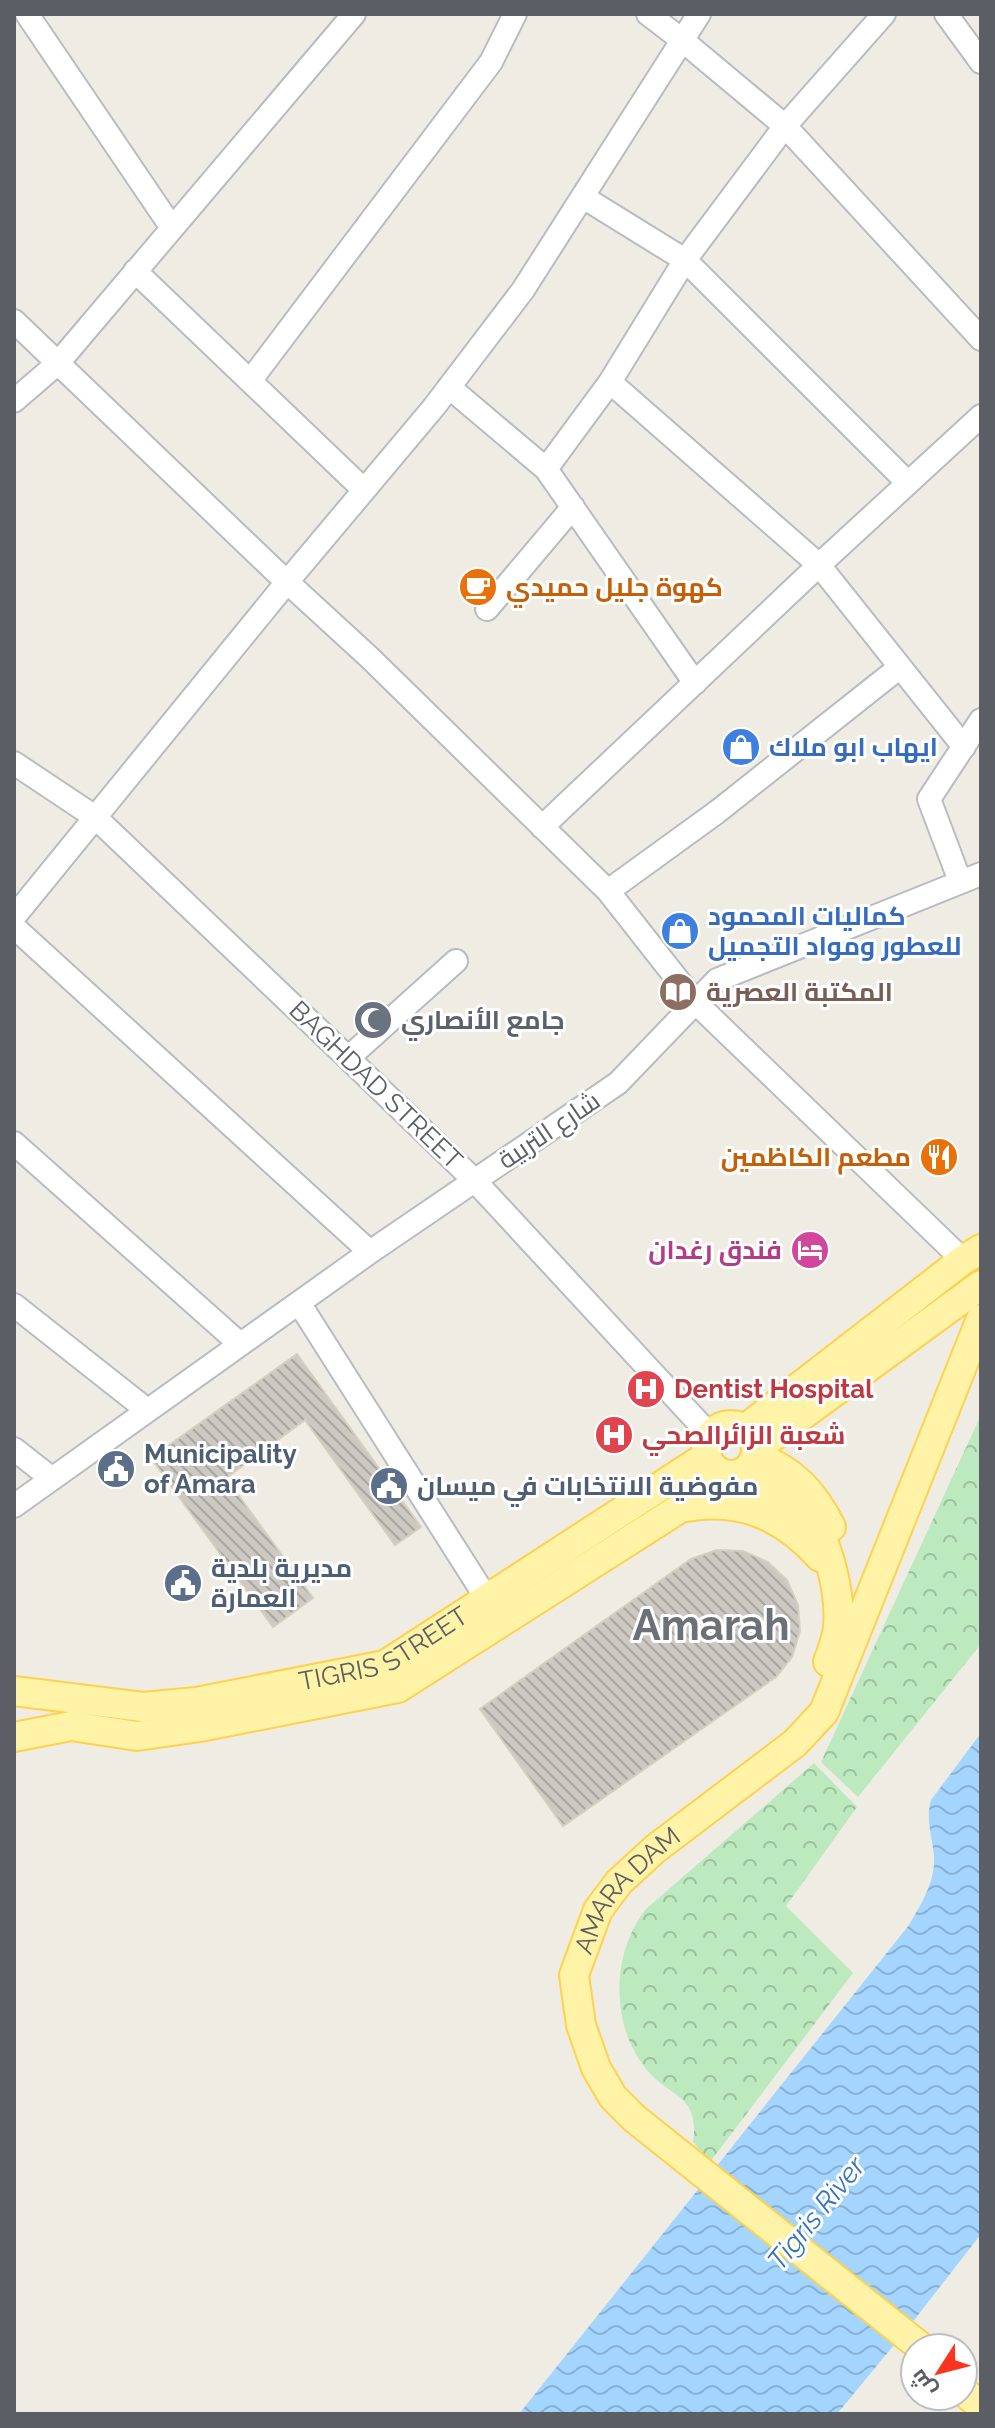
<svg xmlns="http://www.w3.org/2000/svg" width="995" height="2428" font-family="Raleway,Cairo,sans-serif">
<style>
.park{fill:url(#park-crowns)}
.water{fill:url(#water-waves)}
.building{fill:url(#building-back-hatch);stroke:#d5cfc0;stroke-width:2}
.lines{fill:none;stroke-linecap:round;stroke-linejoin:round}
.minor-casing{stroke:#b8bbc0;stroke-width:26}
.major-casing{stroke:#ffd14c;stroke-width:32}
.minor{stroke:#fff;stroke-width:22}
.major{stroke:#fff3a8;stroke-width:28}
.labels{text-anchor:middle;stroke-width:6;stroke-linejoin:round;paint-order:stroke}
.food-label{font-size:26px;font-weight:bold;fill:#c56008;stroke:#fff;text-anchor:start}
.shop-label{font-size:26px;font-weight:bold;fill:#366cbe;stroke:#fff;text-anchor:start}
.education-label{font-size:26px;font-weight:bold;fill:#785e54;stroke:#fff;text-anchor:start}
.worship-label{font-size:26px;font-weight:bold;fill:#5b616d;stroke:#fff;text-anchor:start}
.street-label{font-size:26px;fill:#5b5f65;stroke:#fff}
.hotel-label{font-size:26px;font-weight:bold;fill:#b23c85;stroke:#fff;text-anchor:end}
.health-label{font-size:26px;font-weight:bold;fill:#be3a42;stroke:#fff;text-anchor:start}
.service-label{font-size:26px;font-weight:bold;fill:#4e5e75;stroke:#fff;text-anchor:start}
.water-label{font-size:28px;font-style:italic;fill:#3574bc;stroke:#fff}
.town-label{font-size:42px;font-weight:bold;fill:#6c7177;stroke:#fff}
</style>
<defs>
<pattern id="park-crowns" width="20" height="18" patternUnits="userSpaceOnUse" patternTransform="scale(2)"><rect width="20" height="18" fill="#bce9be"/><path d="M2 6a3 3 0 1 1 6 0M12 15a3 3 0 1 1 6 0" fill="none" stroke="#9cc09e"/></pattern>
<pattern id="water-waves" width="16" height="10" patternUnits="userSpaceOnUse" patternTransform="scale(2)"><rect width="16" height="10" fill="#a3d5ff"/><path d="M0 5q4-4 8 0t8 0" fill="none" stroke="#88b0d2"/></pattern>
<pattern id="building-back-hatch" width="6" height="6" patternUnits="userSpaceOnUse" patternTransform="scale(2)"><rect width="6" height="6" fill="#ccc9c2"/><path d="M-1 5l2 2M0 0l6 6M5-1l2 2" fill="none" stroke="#a9a6a1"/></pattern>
</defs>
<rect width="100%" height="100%" fill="#efede3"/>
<path class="park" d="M981,1415V1644L858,1797L821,1762Z
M814,1763L857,1807L786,1906L853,1973L710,2162L693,2142C700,2094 670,2098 647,2070C610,2026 611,1953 646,1909Z"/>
<path class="water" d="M981,1733V2234L908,2328L837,2414H519L909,1925C921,1904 935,1883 934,1858C933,1838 925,1820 931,1800Z"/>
<path class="building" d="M297,1354L421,1527L395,1545L305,1420L226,1478L313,1598L273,1627L151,1458Z
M717,1550L743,1551L768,1562L787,1580L798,1605L800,1631L792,1657L776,1677L563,1826L480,1709L691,1559Z"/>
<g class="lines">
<g class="minor-casing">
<path id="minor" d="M27,14L172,228
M648,14L682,40L785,126L981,339
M946,14L981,62
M583,197L685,260L908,483
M135,271L364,490
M14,321L273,569L370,658L608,891L696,1003L963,1260
M250,381L491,62L515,14
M610,382L819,565L964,747
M449,387L546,469L695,683
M14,401L58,363L354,14
M546,469L610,382L685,260L785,126L884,14
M487,609L573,507
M14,763L95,817L348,1058L474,1180L710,1435
M542,827L819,565L981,416
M960,881L929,799L981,720
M608,891L717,812L900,667
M14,917L287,582L434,407L523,290L699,14
M14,927L370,1252
M348,1058L456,961
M14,1143L240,1344
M299,1303L487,1599
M14,1305L147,1410
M14,1449L51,1478
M14,1506L370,1252L618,1083L717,980L981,874"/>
</g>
<g class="major-casing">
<g id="major">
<circle cx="731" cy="1450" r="25"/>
<path d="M745,1429L963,1260L981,1249"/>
<path d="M756,1449L981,1285"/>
<path d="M755,1457C792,1468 814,1493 831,1527"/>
<path d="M739,1474C761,1487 788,1499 807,1517C829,1538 841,1597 838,1627C837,1639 832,1651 828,1662"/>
<path d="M686,1507C741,1497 784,1517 820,1557"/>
<path id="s1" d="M14,1691L143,1707L196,1702L385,1665L707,1456"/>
<path d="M14,1737L71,1726L137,1736L200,1727L398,1688L732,1475"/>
<path id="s2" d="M922,2348L634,2118L613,2097L596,2068L581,2025L574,1975L598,1910L619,1882L655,1849L795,1743L824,1712L981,1319"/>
<path d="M963,2391L981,2406"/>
</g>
</g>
<use href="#minor" class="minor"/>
<use href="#major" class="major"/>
</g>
<defs>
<g id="cafe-disc" transform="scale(2)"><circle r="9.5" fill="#e8710a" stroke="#fff"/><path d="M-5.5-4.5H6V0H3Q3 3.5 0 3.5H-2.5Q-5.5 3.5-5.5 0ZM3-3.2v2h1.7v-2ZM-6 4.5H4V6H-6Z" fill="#fff"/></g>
<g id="shop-disc" transform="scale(2)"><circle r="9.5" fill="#3f7fe0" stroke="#fff"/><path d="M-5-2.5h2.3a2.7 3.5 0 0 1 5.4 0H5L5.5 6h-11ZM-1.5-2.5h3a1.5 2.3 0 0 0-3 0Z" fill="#fff"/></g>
<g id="library-disc" transform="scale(2)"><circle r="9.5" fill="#8d6e63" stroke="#fff"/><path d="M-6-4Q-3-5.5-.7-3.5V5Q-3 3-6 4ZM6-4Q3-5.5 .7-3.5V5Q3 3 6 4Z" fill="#fff"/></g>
<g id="mosque-disc" transform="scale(2)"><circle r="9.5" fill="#6b7280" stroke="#fff"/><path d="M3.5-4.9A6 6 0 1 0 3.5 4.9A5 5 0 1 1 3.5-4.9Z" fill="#fff"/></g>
<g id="restaurant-disc" transform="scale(2)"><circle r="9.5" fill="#e8710a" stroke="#fff"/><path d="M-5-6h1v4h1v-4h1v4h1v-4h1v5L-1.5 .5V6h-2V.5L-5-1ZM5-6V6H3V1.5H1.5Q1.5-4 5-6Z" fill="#fff"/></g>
<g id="hotel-disc" transform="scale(2)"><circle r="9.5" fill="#d1479c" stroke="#fff"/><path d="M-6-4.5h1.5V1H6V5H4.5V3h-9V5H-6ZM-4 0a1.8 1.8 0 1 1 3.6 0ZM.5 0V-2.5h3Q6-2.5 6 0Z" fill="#fff"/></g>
<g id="hospital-disc" transform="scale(2)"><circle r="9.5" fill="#e0444e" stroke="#fff"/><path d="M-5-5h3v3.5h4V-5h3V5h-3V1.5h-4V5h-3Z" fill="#fff"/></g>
<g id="civic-disc" transform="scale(2)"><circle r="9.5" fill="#5c6f8a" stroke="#fff"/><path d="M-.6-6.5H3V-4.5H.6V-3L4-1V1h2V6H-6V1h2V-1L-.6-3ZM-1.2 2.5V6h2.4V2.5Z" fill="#fff"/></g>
</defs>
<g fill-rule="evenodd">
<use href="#cafe-disc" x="478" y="587"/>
<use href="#shop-disc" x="741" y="747"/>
<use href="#shop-disc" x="680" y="931"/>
<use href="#library-disc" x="678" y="992"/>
<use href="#mosque-disc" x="373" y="1020"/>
<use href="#restaurant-disc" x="939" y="1157"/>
<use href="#hotel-disc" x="810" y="1250"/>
<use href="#hospital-disc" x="646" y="1389"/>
<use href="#hospital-disc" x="614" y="1435"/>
<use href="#civic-disc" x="116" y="1469"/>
<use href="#civic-disc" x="389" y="1486"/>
<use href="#civic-disc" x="183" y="1583"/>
</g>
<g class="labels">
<g class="food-label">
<text x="506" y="596">كهوة جليل حميدي</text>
<text x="911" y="1166" text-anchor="end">مطعم الكاظمين</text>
</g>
<g class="shop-label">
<text x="769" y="756">ايهاب ابو ملاك</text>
<text x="708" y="925">كماليات المحمود<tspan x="708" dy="30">للعطور ومواد التجميل</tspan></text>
</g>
<g class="education-label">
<text x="706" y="1001">المكتبة العصرية</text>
</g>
<g class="worship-label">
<text x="401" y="1029">جامع الأنصاري</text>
</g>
<g class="street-label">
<text transform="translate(376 1085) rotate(44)" y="9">BAGHDAD STREET</text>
<text transform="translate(549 1130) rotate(-34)" y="9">شارع التربية</text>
<text dy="9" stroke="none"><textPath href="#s1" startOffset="380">TIGRIS STREET</textPath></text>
<text dy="9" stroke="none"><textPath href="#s2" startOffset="630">AMARA DAM</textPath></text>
</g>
<g class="hotel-label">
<text x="782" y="1259">فندق رغدان</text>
</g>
<g class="health-label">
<text x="674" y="1398">Dentist Hospital</text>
<text x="642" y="1444">شعبة الزائرالصحي</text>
</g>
<g class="service-label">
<text x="144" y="1463">Municipality<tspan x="144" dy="30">of Amara</tspan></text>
<text x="417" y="1495">مفوضية الانتخابات في ميسان</text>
<text x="211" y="1577">مديرية بلدية<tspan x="211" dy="30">العمارة</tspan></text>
</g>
<g class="water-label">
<text transform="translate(816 2213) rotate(-51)" y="10">Tigris River</text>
</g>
<g class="town-label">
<text x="711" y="1640">Amarah</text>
</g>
</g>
<rect width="995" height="2428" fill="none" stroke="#5b5f65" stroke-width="32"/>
<g transform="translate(939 2372) rotate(234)"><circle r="38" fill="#ffffff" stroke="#bdbfc1" stroke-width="2"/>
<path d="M0-6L14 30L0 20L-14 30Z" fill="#fa341e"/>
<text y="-12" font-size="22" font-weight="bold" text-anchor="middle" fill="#5b5f65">ش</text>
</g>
</svg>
